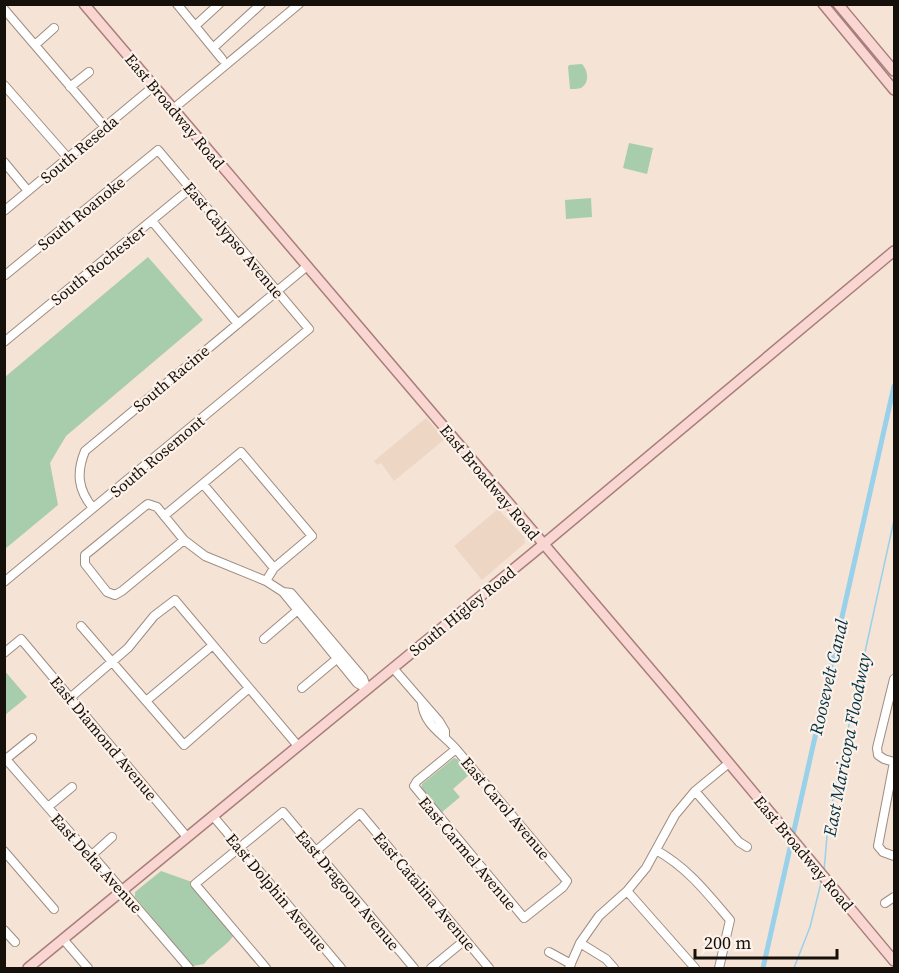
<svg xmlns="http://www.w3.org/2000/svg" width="899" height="973" font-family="'Source Serif 4',serif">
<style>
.built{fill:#eed6c4}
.green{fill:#a8cdad}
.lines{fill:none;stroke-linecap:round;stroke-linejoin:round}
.stream{stroke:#99d1ea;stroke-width:1.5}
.canal{stroke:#99d1ea;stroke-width:5}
.minor-casing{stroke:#9e8d81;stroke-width:10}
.major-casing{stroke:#a87e7a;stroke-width:12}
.minor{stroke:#fff;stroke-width:8}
.major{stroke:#fad6d3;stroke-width:9}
.labels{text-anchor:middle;stroke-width:4.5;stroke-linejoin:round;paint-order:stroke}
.street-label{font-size:16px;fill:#16100b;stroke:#fdf2ea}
.water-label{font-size:18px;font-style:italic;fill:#003244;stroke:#fdf2ea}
</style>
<rect width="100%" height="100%" fill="#f5e3d6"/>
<path class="built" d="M426,418L445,439L394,481L381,463L377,465L374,461Z
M498,509L524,537L525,543L482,580L454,546Z"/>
<path class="green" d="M582,64C588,70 590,83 581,88C579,89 572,89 570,89L568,67L569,65Z
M629,143L653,148L647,174L623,168Z
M591,198L592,217L566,219L565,200Z
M148,257L203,320L66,436L50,463L58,505L5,549V377Z
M4,670L27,697L5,715H4Z
M454,758L457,759L470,774L453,789L460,797L441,813L421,789L422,784Z
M161,871L192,882L194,890L233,936C226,947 212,953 204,964L193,966L135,897V892Z"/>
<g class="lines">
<path class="stream" d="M824,871L827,836L834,793L894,520
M794,968L810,927L822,879"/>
<path class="canal" d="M763,968L894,386"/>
<g class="minor-casing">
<path id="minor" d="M177,4L222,59
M4,9L105,127
M195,26L219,4
M35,45L54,28
M213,48L261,4
M4,85L68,158
M70,87L89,72
M173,109L299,4
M4,162L28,191
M4,211L154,86
M152,221L238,324
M4,276L158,150L309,329L4,582
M4,342L191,188
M203,484L274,568
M93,508C78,490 76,473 85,451L306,267
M164,516L241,452L312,536L274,568L266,581
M184,540L122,591L115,595L107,592L85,564V555L90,551L145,506L148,504L157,507L184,540L205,556L266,581L283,592L291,593L363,678L367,689
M283,592L357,683L367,689
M81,626L184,745L249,688
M264,639L299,609
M4,653L21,639L187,837
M393,668L439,721L445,731V736
M894,679L877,748L878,755L884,759L894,762
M302,688L339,657
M70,698L128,648L154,616L175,600L298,746
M146,701L213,645
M422,703C424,725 443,734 456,749L567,881L563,887L524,918L414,786L417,781L456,749
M4,757L74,837L92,855L189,968
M6,759L32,738
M894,762L878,846L883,852L894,856
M695,791L739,842L747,847
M48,807L72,787
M213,816L341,968
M656,850C688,868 707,893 730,920L719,968
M4,851L54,909
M316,851L360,813L489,968
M92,855L112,837
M627,891L695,968
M885,903L894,897
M4,930L15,942
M63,939L88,968
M580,943L606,959L614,968
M549,952L571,964
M266,968L195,884L283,812L414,968
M431,968L465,940
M569,968L580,943L599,916L627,891L646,868L675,815L695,791L729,763"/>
</g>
<g class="major-casing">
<path id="major" d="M84,4L674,697L894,961
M823,4L894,90
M838,4L894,71
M28,968L533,553L894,251"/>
</g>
<use href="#minor" class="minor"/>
<use href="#major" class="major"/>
</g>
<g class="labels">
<g class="street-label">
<text transform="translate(175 111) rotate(50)" y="6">East Broadway Road</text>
<text transform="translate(79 149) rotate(-40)" y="6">South Reseda</text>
<text transform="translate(81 213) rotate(-39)" y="6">South Roanoke</text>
<text transform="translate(234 240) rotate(50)" y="6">East Calypso Avenue</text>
<text transform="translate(98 265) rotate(-39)" y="6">South Rochester</text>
<text transform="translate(171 378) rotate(-40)" y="6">South Racine</text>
<text transform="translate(157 456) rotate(-40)" y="6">South Rosemont</text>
<text transform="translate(490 482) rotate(50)" y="6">East Broadway Road</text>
<text transform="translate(462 611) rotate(-39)" y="6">South Higley Road</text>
<text transform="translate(104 738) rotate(50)" y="6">East Diamond Avenue</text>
<text transform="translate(506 808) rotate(50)" y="6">East Carol Avenue</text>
<text transform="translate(468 853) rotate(50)" y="6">East Carmel Avenue</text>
<text transform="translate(804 853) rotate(50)" y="6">East Broadway Road</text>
<text transform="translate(97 863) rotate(48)" y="6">East Delta Avenue</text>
<text transform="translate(348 890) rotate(50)" y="6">East Dragoon Avenue</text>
<text transform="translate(425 891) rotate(50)" y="6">East Catalina Avenue</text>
<text transform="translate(277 892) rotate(50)" y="6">East Dolphin Avenue</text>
</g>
<g class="water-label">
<text transform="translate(829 677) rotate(-77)" y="6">Roosevelt Canal</text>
<text transform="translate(847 745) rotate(-79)" y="6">East Maricopa Floodway</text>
</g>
</g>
<rect width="899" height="973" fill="none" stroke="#16100b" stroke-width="12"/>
<path d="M695 949v9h142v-9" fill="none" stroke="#16100b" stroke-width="3"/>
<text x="704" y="949" font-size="18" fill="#16100b" stroke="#fdf2ea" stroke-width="4.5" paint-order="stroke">200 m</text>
</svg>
